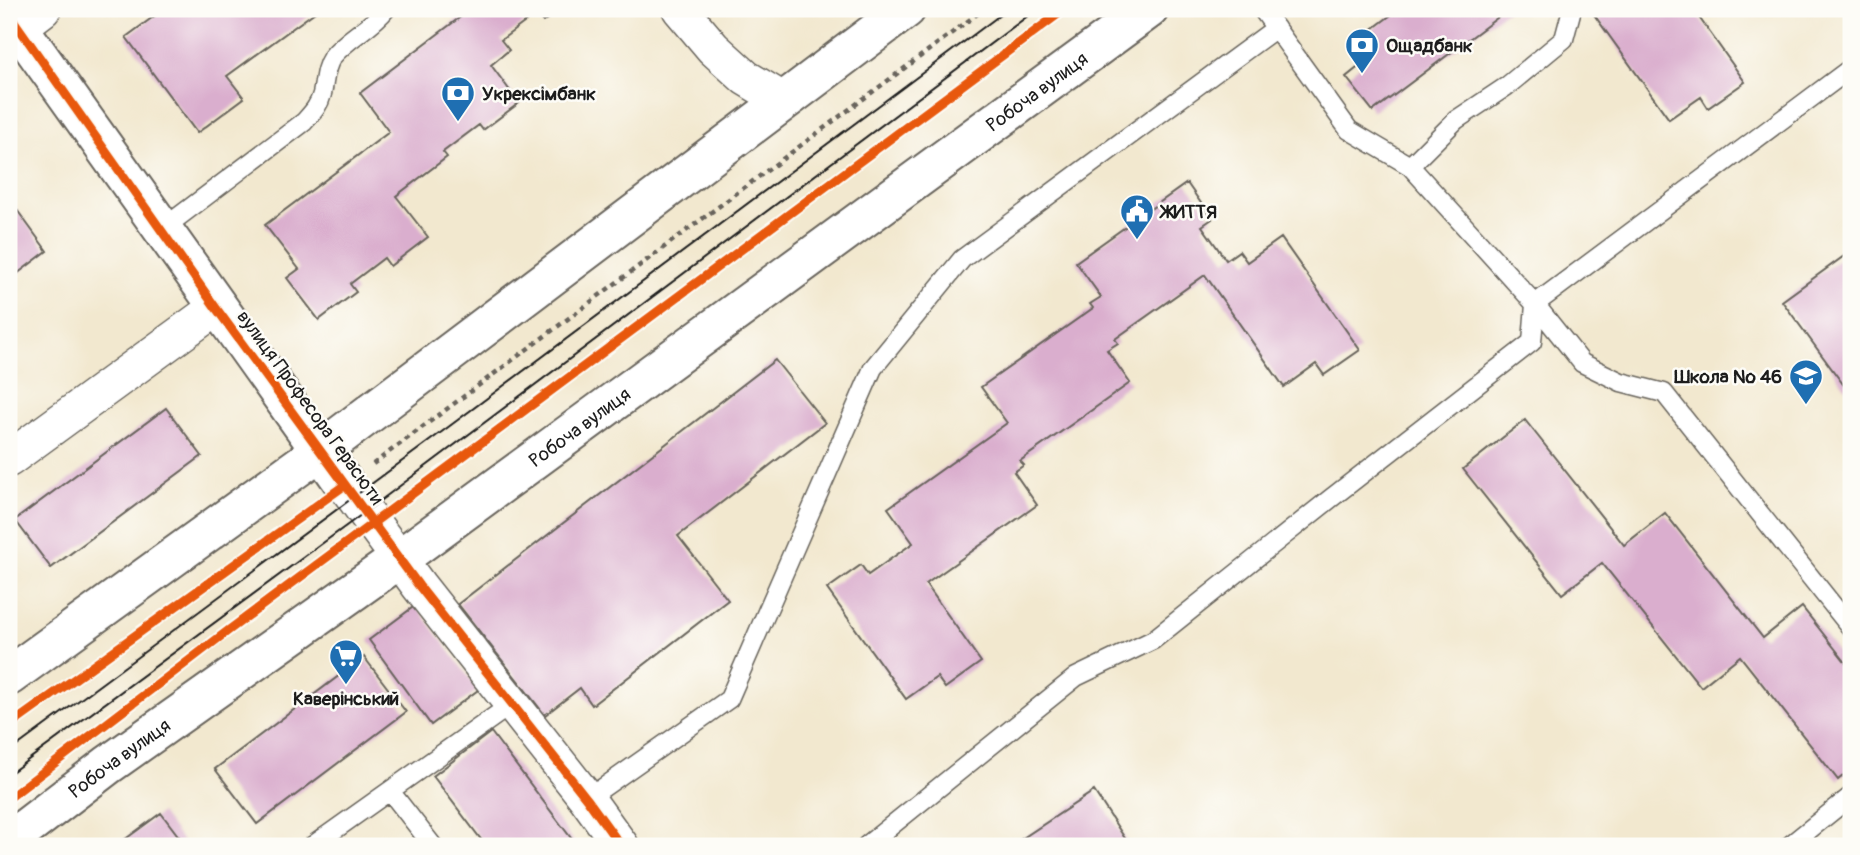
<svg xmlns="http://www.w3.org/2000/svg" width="1860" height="855" font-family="Pangolin,sans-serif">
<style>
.building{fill:#daaece}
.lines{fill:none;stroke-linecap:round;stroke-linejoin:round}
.lane-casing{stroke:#67635b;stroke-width:21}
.street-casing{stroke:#67635b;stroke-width:38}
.secondary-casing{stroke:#67635b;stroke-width:42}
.primary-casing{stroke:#67635b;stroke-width:42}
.path{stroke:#67635b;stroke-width:4.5;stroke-dasharray:5 5;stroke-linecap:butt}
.lane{stroke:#fff;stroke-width:18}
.street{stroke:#fff;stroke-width:35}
.secondary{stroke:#fff;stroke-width:38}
.primary{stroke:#fff;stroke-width:38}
.tram{stroke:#1c1c1c;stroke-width:2}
.cycleway-casing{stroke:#fdfcf7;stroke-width:13}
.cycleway{stroke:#e8590c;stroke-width:9}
.labels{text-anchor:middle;stroke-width:5;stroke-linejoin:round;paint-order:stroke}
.poi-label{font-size:19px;font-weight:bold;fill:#1c1c1c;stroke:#fdfcf7;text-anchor:start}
.street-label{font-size:19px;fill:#1c1c1c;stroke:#fdfcf7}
</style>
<rect width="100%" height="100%" fill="#fdfcf7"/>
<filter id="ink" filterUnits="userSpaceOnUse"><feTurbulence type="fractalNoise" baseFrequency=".0143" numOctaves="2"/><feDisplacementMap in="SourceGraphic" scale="14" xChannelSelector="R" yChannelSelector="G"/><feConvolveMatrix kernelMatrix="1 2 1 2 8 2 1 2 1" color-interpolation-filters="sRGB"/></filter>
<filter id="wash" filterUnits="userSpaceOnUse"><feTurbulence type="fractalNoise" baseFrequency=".00686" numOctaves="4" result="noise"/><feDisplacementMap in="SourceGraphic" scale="28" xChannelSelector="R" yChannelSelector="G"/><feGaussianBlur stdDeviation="1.57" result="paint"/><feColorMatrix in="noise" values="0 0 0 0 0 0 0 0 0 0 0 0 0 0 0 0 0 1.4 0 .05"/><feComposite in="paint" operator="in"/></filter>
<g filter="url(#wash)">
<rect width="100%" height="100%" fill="#f2e8cf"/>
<g id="blocks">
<path class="building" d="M164,9H319L227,76L244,98L197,133L126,37Z
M471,9H560L543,22L536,14L501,40L509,50L491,65L519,103L483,130L479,125L443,152L447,157L396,196L428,237L390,266L384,258L350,284L356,292L319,320L287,278L299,269L265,225L389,132L360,93Z
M1399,9H1509L1373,111L1346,77L1367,60L1354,43Z
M1590,9H1693L1745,82L1708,108L1701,97L1669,119Z
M1187,183L1212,219L1202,226L1226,260L1239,251L1247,262L1281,238L1360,350L1324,375L1316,364L1284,387L1205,275L1115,339L1118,343L1107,350L1130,383L1020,461L1024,465L1014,472L1037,505L926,584L981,662L945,688L937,677L906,699L827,589L861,565L868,575L913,543L888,508L1007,423L981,387L1093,308L1090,304L1101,297L1076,262Z
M9,199L47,251L9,280Z
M1851,251V395L1782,301Z
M775,360L825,423L678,536L728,600L592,705L580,688L545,715L458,604Z
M166,408L202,456L51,568L15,520Z
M1525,420L1624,545L1665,513L1763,638L1802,607L1851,669V769L1838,780L1740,656L1701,687L1602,563L1562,594L1463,469Z
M416,605L478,690L431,725L369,640Z
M364,657L406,712L257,824L215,769Z
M491,732L577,846H486L433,776Z
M1094,791L1130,846H1011Z
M161,813L186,846H116Z"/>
</g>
</g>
<g filter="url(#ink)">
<use href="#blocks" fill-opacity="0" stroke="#67635b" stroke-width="2"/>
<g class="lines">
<g class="lane-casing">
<path id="lane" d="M1262,9L1349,130L1410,166L1535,304L1582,363L1621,382L1664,393L1851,628
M1410,166L1456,120L1507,86L1564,39L1572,9
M161,230L304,122C312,113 319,106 322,94C325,81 324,69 332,57C347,38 371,28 386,9
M390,791L433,846
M587,799L729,699L873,368L962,259L1276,28
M312,846L512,704
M866,846L1076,677L1153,640L1330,499L1532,342L1535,304L1851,68
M1789,846L1851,796"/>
</g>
<g class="street-casing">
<path id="street" d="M680,9L713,48L746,78L784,101
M18,28L43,9
M9,459L216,308
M345,485L419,586L587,799L621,846"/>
</g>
<g class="secondary-casing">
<path id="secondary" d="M9,14L345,485"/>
</g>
<g class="primary-casing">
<g id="primary">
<path d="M9,676L320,451L906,9"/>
<path id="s1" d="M9,841L108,765L399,559L1149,9"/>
</g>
</g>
<path class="path" d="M373,464L984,9"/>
<use href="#lane" class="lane"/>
<use href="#street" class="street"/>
<use href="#secondary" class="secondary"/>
<use href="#primary" class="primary"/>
<path class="tram" d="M9,752L447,428L1008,9
M9,774L365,512L1037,9"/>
<g class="cycleway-casing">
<path id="cycleway" d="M9,14L216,308L419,586L587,799L621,846
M9,726L345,485
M9,798L229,630L1065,9"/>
</g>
<use href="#cycleway" class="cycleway"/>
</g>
</g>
<defs>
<g id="bank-pin" transform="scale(1.75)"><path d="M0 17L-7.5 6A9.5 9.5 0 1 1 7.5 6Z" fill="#1f6fb2" stroke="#fdfcf7"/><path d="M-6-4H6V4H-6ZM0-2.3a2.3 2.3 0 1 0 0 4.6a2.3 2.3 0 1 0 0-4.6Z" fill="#fff"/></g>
<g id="civic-pin" transform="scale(1.75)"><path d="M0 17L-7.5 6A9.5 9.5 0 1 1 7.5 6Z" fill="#1f6fb2" stroke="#fdfcf7"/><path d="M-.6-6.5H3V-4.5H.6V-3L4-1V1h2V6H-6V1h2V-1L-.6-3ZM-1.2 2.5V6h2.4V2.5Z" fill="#fff"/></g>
<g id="school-pin" transform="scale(1.75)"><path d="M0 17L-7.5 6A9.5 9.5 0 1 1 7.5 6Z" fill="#1f6fb2" stroke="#fdfcf7"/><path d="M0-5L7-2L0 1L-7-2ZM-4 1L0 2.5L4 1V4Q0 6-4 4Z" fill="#fff"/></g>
<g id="supermarket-pin" transform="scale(1.75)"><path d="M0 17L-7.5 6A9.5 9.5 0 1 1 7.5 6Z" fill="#1f6fb2" stroke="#fdfcf7"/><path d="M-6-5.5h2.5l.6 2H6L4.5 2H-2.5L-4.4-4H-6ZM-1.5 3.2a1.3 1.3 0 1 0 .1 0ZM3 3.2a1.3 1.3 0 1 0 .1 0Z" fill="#fff"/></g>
</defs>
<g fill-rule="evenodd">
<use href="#bank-pin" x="1362" y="45"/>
<use href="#bank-pin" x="458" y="93"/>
<use href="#civic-pin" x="1137" y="211"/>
<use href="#school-pin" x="1806" y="376"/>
<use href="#supermarket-pin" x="346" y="656"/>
</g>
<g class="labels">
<g class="poi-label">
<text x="1386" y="52">Ощадбанк</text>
<text x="482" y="100">Укрексімбанк</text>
<text x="1162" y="218">ЖИТТЯ</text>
<text x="1782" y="383" text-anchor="end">Школа № 46</text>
<text x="346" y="705" text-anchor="middle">Каверінський</text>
</g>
<g class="street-label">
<text dy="7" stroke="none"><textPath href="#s1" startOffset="1272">Робоча вулиця</textPath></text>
<text transform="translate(311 407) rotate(54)" y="7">вулиця Професора Герасюти</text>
<text dy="7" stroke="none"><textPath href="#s1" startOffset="705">Робоча вулиця</textPath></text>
<text dy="7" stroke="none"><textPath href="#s1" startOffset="138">Робоча вулиця</textPath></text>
</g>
</g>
<rect width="1860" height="855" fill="none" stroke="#fdfcf7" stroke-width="35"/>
</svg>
